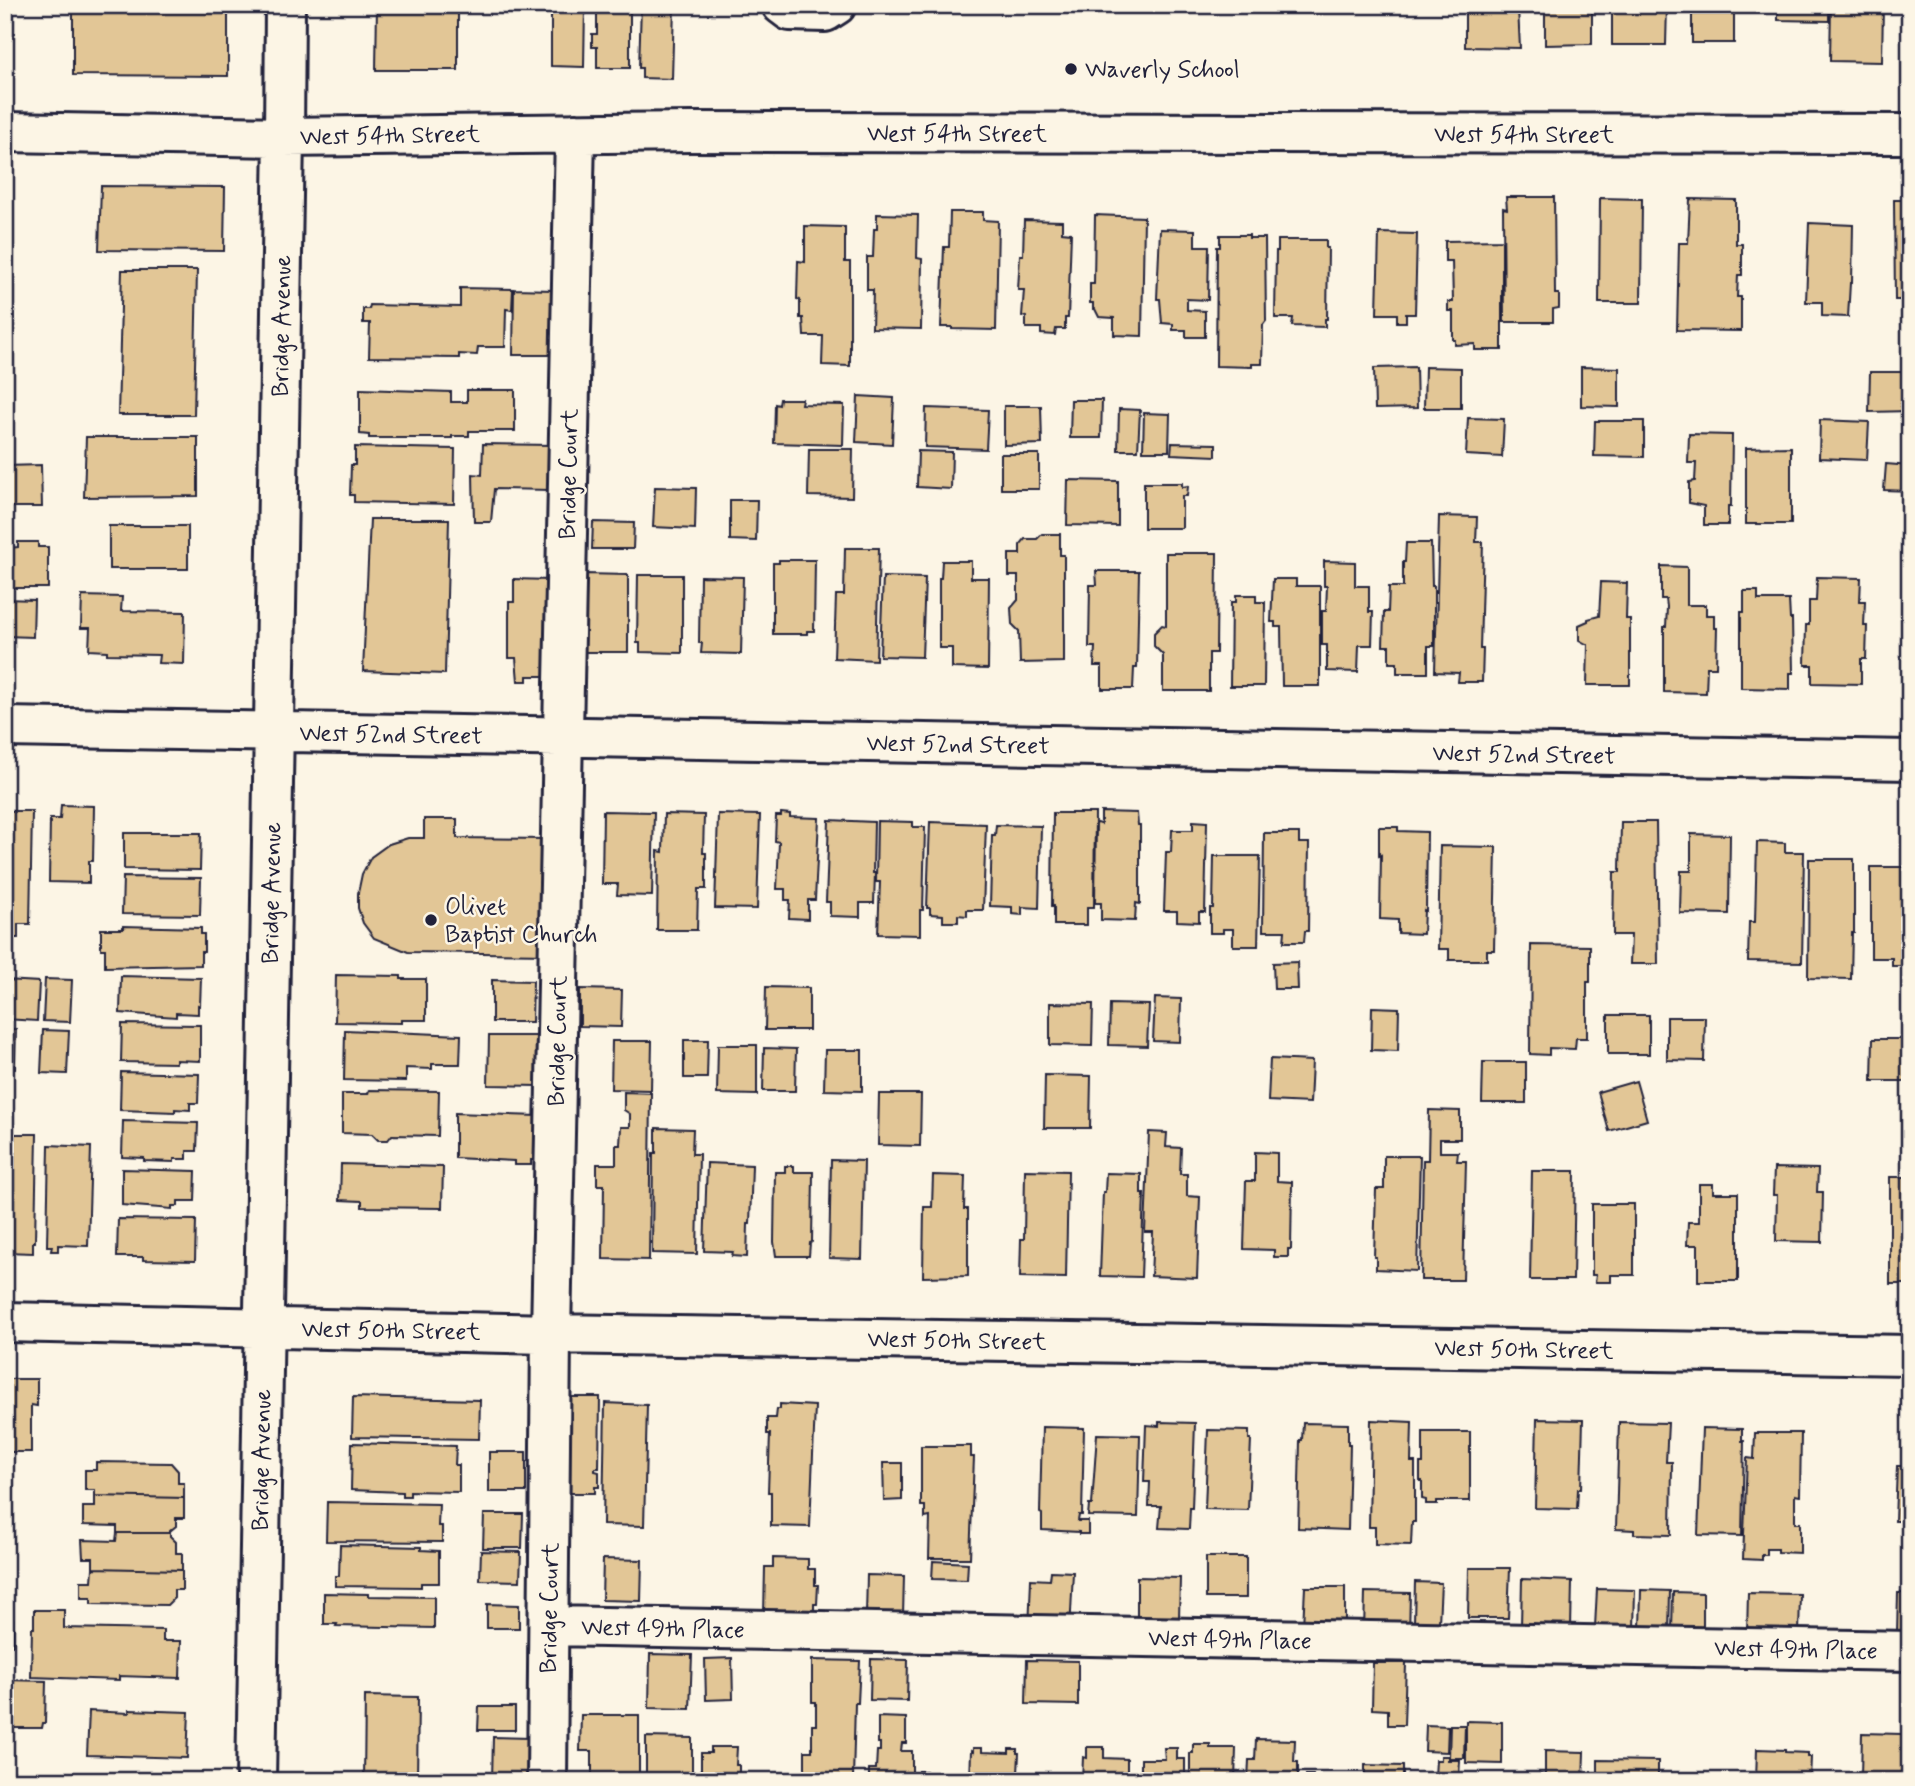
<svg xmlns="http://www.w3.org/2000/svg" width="1915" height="1786" font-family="Mynerve,sans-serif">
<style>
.building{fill:#e2c696;stroke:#22223b;stroke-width:2}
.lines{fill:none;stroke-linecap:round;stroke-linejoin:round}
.minor-casing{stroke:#22223b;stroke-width:44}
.minor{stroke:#fcf5e5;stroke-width:38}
.poi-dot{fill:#22223b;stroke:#fcf5e5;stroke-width:2.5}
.labels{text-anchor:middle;stroke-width:5;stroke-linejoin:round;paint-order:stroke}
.poi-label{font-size:24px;fill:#22223b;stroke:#fcf5e5;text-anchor:start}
.street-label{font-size:24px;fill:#22223b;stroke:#fcf5e5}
</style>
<rect width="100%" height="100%" fill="#fcf5e5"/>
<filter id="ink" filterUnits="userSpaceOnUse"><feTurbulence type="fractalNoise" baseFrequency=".0143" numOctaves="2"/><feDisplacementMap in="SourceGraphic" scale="14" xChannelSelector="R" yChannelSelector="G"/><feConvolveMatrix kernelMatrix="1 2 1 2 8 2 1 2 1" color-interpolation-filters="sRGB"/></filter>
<g filter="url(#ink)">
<path class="building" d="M73,5L228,6V76L73,75Z
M377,5H458V70H376Z
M551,5H585L584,67L551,66Z
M597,5H630V68H597V47H592V34H597Z
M641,5H674L672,79L642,78V68H639Z
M1465,5H1522V8H1518L1520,48L1465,47Z
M1545,5H1592V44L1545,45Z
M1612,5H1667L1666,45H1612Z
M1685,5H1742V8H1734V43H1692V7Z
M1778,5H1829V21L1778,20Z
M1831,5H1883L1882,62L1830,61Z
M1904,5H1910V67H1908V23H1904Z
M101,186L225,187L224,251L99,250Z
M1506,197H1554L1555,294H1559V308L1553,309V322H1504L1503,208L1507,209Z
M1600,198L1642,199L1641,303H1599Z
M1690,199L1736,200V244H1742V275H1738L1737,297H1741V331L1677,330L1679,243H1688Z
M1894,200H1910V300H1895Z
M950,212H983V220L998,221L996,330L952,329V327H941L944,247H949Z
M877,214L918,215L917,258L922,259L921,329L872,328L873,290H867V257H873L874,229H877Z
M1095,215L1144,217L1142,336L1114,335V318L1099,317L1095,309H1093V303H1090V284H1094Z
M1024,220L1062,221V232L1071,233L1068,318H1065V329H1056L1055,335L1041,334V328H1026V317L1022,316L1024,290H1018L1020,255H1023Z
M1809,223L1853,225L1852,283H1850L1848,317L1822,316V302H1806Z
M805,226L845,227V262H850V366L822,365L823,336H804L803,318H800V300L797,299L798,261L805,262Z
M1160,229L1195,230V246H1209L1208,300L1187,299V310L1205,311V337H1186V330H1173V324L1162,323L1160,299H1157Z
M1379,233L1417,234L1415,314H1406V322H1397V314H1377Z
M1220,235H1249V238H1265L1266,321L1263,325L1262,364H1252V367L1216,366L1217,247H1220Z
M1278,240H1326V248H1328L1327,319H1325V327L1292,326L1293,318H1275L1276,251H1278Z
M1502,240V350H1475V344L1455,345V340H1453V311H1448V302H1453L1452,261H1445V241Z
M122,270H197L194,415H118Z
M460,288L513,289L512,310L506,309L505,347H478L477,355L459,354V358L369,357L370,323H363V309H369L370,305L460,307Z
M514,289L553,290L552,355H513Z
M1416,367L1417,408L1375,409L1374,368Z
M1425,367L1461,368V408H1424Z
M1581,367L1619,368V407L1581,406Z
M1870,372H1910V411L1869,412Z
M360,389L451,392V402H467V390H515V431H469V436H452V438H369V435L360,434Z
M858,396L894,398L892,444L856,442Z
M780,399H802L801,404L844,405L843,445L774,443L775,404L779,405Z
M1071,400H1102L1101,438H1070Z
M1004,406H1041L1042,444L1004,445Z
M926,408L988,410L986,449L925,447Z
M1119,409L1140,410L1138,450H1118Z
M1144,413L1170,414L1169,451H1143Z
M1468,418L1504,419L1502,457L1466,455Z
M1820,420L1869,422L1867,460L1819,458Z
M1595,421H1644V457L1594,456Z
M1689,434L1732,435L1731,506H1728V525H1704V506L1689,503V482L1695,481L1696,463H1688Z
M86,437H198V496L84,497Z
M1172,443L1216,444V456L1171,454Z
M483,444L552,445L551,490L494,489L491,522H474L473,474L482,475Z
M355,447L455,449L454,504L354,502V495H350L351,465H355Z
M1791,447V524H1746V448Z
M809,449H853L852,497L808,496Z
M918,451L952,452L951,489L917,487Z
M1001,454H1039V489H1001Z
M1886,464L1910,466V491L1884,490Z
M41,465L42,507H5V466Z
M1068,480L1118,481V526L1067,525Z
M1144,483H1182V487L1188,486L1187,496H1182V528H1144Z
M655,487L696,488L695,529L653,527Z
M730,500H757L756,541L730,540Z
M1439,516L1477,517L1476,542H1483L1480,649H1483L1482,682H1458L1459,673L1435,672Z
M370,519H449L445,674L363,671Z
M593,522L634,523L633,549H592Z
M109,526H188V569H109Z
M1042,534H1060V555H1064V662L1020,663L1019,631L1012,624L1011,608L1018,600V576H1009V554H1020V545L1025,539H1037Z
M18,542H38V547H48V588H7L8,548L18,547Z
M1406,543H1431L1432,586H1434V646H1428V673H1397V663H1389V646H1383L1384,612H1388L1389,587H1403V562H1405Z
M845,548H879L876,660L834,658L836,595H844Z
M1166,553H1217L1216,653H1209V691H1163V655L1154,646V633L1162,625L1166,626Z
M779,560H815L814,631H807V634H773V563H779Z
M942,561H971V578H989L988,669L952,668V648H939V578H941Z
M1324,561L1355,562V586H1369V612H1373L1372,645H1359L1358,672L1327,671V645H1322V611H1326L1327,586H1324Z
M1661,566L1687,567V605H1706V615H1714V628H1717L1716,667H1707L1706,693L1664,692V627H1666L1667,607L1666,599H1661Z
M1096,571H1139L1137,668H1134L1133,689H1102V666H1094L1095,647H1089L1090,585H1097Z
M584,574L628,575V652H585V643H583Z
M638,575H682V653L640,652V643H637Z
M700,576L743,577L741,654L701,653L702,643H699Z
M883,577L925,578L922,657L880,656Z
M1817,577L1861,578L1860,601H1865L1864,626H1867L1866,659H1861V684L1812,683V665H1805L1806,625H1809V601H1816Z
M514,579L550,580L551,676H527V681H518L516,658H509V602H514Z
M1273,579H1296V586H1320V686H1282L1281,627H1275V622H1271Z
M1601,582L1627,583L1626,619H1630V685H1587L1588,645L1579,640V625L1588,621V619L1599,616Z
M1744,591H1758V600H1789L1790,619H1792L1793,673H1790V689L1741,688V612H1744Z
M1236,595H1256V602H1265L1264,686H1230L1231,602H1236Z
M82,596L122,597L121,611L185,612L184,664L158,663L159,655L107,654V651L89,650L90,628H81Z
M5,599L34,600L33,637L5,636Z
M61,805L94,806L93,861H89V883L49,882L50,819H60Z
M5,811H32L30,924H18V938H5Z
M603,811L654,812L652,896L617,895L618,884H602Z
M1101,812L1137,813L1138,825H1140V904L1136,903L1135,921L1101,920V903H1095L1096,823L1101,824Z
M781,813L790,814V817L819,818L815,900H808V919L789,918L790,900H785V889H777L779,842L775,841L776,816H781Z
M1053,813H1095L1094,907H1087V925H1054V906H1052Z
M664,814L704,815L703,853H706V889H698L697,930H657L658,851L663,852Z
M718,814L760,815L757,909L715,908Z
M424,819H457V838L546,839L548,954L408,952L374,938L363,923L358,908V893L362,874L371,857L389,844L408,838H424Z
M829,820L874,822L873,873H875L874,903H860V917L830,916V902H826Z
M877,821L913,822V827H925L923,910H920V935L878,934L880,882H876Z
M1193,821L1207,822L1205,912H1199V922L1177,921V911H1164L1166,852H1171L1172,830H1193Z
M930,822L986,824L983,910H967V916L958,915V922H943V915L930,914V908H927Z
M1621,822H1656L1658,964H1630L1631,935H1613L1614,872H1620Z
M996,825L1041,826L1039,908L1022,907V915L1012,914V907L990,906L992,835H995Z
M1379,827H1398V831L1427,832L1426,911L1424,910L1423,934L1398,933V920L1380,919L1381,855L1379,856Z
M124,833H201L200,870L124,869Z
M1264,833H1299V843H1309L1308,931H1305L1304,942H1284L1285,931H1263Z
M1691,834L1730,835L1729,914L1680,913L1681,871H1691Z
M1757,842L1785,843V852H1804L1802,962L1748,961L1749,922H1755Z
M1440,846L1496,847L1494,950H1487V960H1449V949H1438Z
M1214,856H1260L1258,946H1233V929H1223V933H1210V908H1213Z
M1809,859H1854V933H1852L1851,979L1808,978Z
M1871,867H1910V966H1892V958H1871Z
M123,877L201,878L200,915L122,914Z
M123,926L201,928V934H204V952H201V965L105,967V949H101V929H123Z
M1531,945L1590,946V982H1587V1038H1576L1575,1049L1549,1048V1055L1530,1054Z
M1297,962L1298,989H1274L1273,963Z
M336,975L401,976V979H426V1020H401V1023L335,1022Z
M121,976L201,978L200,1006L198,1005V1014L176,1013V1017L120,1013Z
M45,979L72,980L70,1022L43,1021Z
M5,980L39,982L37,1021L5,1019Z
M492,980L533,981L532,1022H492Z
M766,987L809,988V1030H765Z
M580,989L622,990L621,1027L580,1026Z
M1155,998L1181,999L1180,1042L1153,1041Z
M1050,1003L1093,1004L1092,1046L1050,1045Z
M1110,1004L1149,1005L1147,1046L1109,1045Z
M1372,1007L1399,1008L1398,1051L1371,1050Z
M1608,1015H1649V1054H1608Z
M1667,1017H1705L1704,1061L1667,1060Z
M122,1024L200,1025V1061L176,1060V1063L121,1062Z
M5,1029H16L15,1069H5Z
M43,1030L69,1031L67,1074L41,1073Z
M345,1030L461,1035L460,1064H432V1069L406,1068V1081L344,1080Z
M489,1036H538L537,1086L488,1085Z
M1873,1039H1909L1908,1081H1872Z
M684,1040H708L707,1078H684Z
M612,1041H652L651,1090L611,1089Z
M718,1045H757V1095L717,1094Z
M764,1048L796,1049L795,1091H763Z
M825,1050H862V1091L824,1090Z
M1270,1059L1312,1061L1310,1103L1268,1101Z
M1483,1062H1526V1103H1482Z
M121,1072L199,1074L198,1103H190V1110L175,1109V1112L120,1110Z
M1045,1075L1091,1076L1090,1128H1044Z
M1636,1081L1647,1120L1609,1131L1598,1092Z
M369,1090L439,1091L438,1136L392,1135L388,1140H378L372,1134L342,1133V1094H368Z
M624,1092L651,1093L649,1260L603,1259L604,1185H597V1164H616V1145H620L621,1127H630V1114L624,1110Z
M879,1094H921L920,1146L878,1145Z
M1429,1110L1460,1111V1139H1440V1152H1458L1457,1161H1466L1463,1280H1421L1423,1160H1428Z
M455,1113L538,1116L537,1160H531V1165H514V1161L455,1158Z
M123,1121L198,1123L197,1151H187V1159H174V1162L144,1161V1158L122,1157Z
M656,1128L693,1129L692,1154H699L697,1254L652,1253L653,1153H656Z
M1149,1132L1167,1133L1166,1147L1181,1148L1180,1174H1187V1196L1200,1197L1197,1278L1151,1276L1153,1232H1145Z
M6,1134H37L35,1242H33V1253L5,1252Z
M49,1145L91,1147L88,1246L58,1245V1251H51L52,1246H47Z
M1255,1152L1277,1153V1181L1292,1182L1291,1249H1288V1257H1274V1250L1244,1249L1246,1181H1255Z
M1384,1156H1420L1417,1271L1376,1269V1257H1374L1376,1189H1384Z
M1907,1159H1910V1284H1890V1177H1907Z
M831,1160L864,1161L862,1259L829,1258Z
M707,1163L752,1165L750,1224H748L747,1257L732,1256L733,1252L704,1251Z
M341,1164L443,1167L442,1208L362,1207V1201L340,1200Z
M785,1166H794V1172H813L812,1242L810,1243L809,1256H776L774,1242L775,1172H785Z
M1774,1168L1818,1169L1817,1192H1823L1822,1242L1776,1241L1777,1195H1773Z
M122,1169L196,1171L195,1201H178V1206H172V1209L122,1205Z
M1025,1170L1068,1171L1066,1278L1020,1277L1021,1239H1024Z
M1532,1171H1575L1573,1280H1530Z
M1106,1173L1141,1174V1193H1144L1141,1277L1100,1276L1103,1192H1105Z
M933,1175L965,1176L964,1209H968V1276L923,1277L924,1207H932Z
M1699,1184H1713V1193H1738V1281H1698V1245H1687L1688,1222H1699Z
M1592,1204H1634V1275H1611V1282H1595L1596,1275H1592Z
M118,1219L196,1220L195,1261L143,1260V1257H117Z
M5,1379H37V1406L31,1405V1452H5Z
M353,1397L480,1400L479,1439L352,1437Z
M557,1397H600L599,1468H595V1471L599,1472V1487H595V1493H557Z
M605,1403L647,1405L644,1526L603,1525Z
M780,1404L815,1406L810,1527L771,1526V1492H768L770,1434H767V1418H776L777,1409H780Z
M1537,1419L1583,1420L1581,1489H1578L1577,1509L1535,1508Z
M1371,1420L1412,1422L1411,1462H1415V1522H1412L1411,1545L1375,1544V1527H1369Z
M1159,1422L1195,1423L1192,1508H1190L1189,1529L1159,1528L1161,1506H1149L1150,1482H1144L1146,1425L1159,1426Z
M1619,1422L1668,1423L1666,1462H1672L1671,1535L1634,1534V1530L1616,1529Z
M1303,1423L1348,1424V1444H1350L1348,1530L1298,1528L1300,1440H1302Z
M1042,1427L1084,1428L1082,1515H1079L1078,1521H1088V1534H1079V1532L1042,1530V1514L1040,1513Z
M1702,1428L1742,1429V1441H1744L1742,1536L1698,1535Z
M1208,1430L1249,1431V1439H1251L1248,1510L1205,1509Z
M1423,1432H1470V1501H1437V1504H1426V1500L1422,1499V1481H1420V1463H1423Z
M1755,1433H1801L1800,1496L1795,1495V1523H1800V1553L1778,1552V1549H1767V1555H1762V1560L1743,1559L1747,1458L1754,1459Z
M1097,1434L1140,1435L1138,1517L1088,1516L1089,1505H1092Z
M1905,1441H1910V1550H1904L1905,1521H1895L1897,1466H1904Z
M352,1443L456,1446L455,1465H459V1492L410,1491V1496H402V1492L351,1490Z
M921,1446H971V1457H974L970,1558H929L930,1517L925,1518V1506H921Z
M489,1452H526V1492H489Z
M96,1462L171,1463L178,1471V1483H184V1498L95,1496V1490H85V1470H96Z
M883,1463H902V1500L884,1501Z
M95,1496L184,1498V1518H176V1526L170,1531V1533H117V1526L83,1525V1507H95Z
M327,1502L439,1504L438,1526H442V1542L326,1541Z
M484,1514H523L522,1548H483Z
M117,1533H170V1536L176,1542V1553H182V1570L93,1568V1558H83L82,1540L116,1541Z
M340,1545L421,1547V1550L439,1551V1583H421V1587L335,1586V1576H339Z
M481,1551L521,1552L520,1581L480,1580Z
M1206,1557H1246V1598H1206Z
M773,1558L808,1559V1569H815V1585H818L817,1604H814V1616L764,1615L765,1567H773Z
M603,1559L642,1560L641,1601L602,1600Z
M933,1561L968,1563L967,1580L932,1579Z
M93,1568L182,1570V1590H174V1598L167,1605L91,1604V1598H81V1581H92Z
M1469,1568H1510L1508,1618H1468Z
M1051,1571L1073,1572L1070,1632L1029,1630L1031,1579L1050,1580Z
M867,1575L904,1576L903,1616H866Z
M1137,1577L1180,1578L1179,1619L1137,1618Z
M1522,1579L1572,1581L1571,1628L1521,1627Z
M1415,1582L1441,1583L1439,1623L1414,1622Z
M1305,1587H1345V1628L1303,1627Z
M1597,1589L1635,1590L1634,1629L1595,1627Z
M1641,1590L1670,1591L1669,1631L1640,1630Z
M1365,1592L1410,1593L1409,1634L1364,1632Z
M1673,1592L1703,1593V1632L1672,1631Z
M324,1593L368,1594V1596L434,1597V1628L336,1626L337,1624H324Z
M1748,1593L1800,1594L1799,1635L1747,1634Z
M1898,1593H1910V1633H1897Z
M487,1604L519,1605V1628H487Z
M34,1610H64V1628L163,1630V1641H181L180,1678L119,1676V1680L31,1677L32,1628H34Z
M5,1619H13V1645H5Z
M650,1654L692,1655L690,1709L649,1708Z
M732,1658L733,1699L706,1700L705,1659Z
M871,1659L908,1660L907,1701L870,1700Z
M812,1660L860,1661L858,1703H855L853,1779L855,1781H802V1776H805V1751H812V1725H816V1702H812Z
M1027,1660L1078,1661V1705L1026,1704Z
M1373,1663H1406L1404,1725H1388V1710L1372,1709Z
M5,1680L46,1681L45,1723H43L42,1728H5Z
M365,1696L418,1697L417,1781H364Z
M479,1707H515V1730H478Z
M129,1710L189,1712L187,1758L87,1755L89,1711L129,1713Z
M581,1715H639V1781H592V1751H580Z
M878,1717L906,1718V1743H902L901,1751H912V1781H869V1769H876L877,1751H880V1743H878Z
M1466,1721L1502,1722V1764L1466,1763Z
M1426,1725L1448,1726L1447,1752L1425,1751Z
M1450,1725H1465L1464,1758H1449Z
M5,1732H7L6,1766H5Z
M1862,1733L1902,1734L1910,1744V1781H1858V1778H1861Z
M493,1737L530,1738L529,1781H492Z
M646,1737L692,1738V1781H646Z
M1256,1739L1295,1740L1294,1762H1298V1781H1248L1249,1760H1255Z
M1193,1744H1210V1748H1236L1235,1781H1190V1753H1193Z
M711,1747H737L736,1765H739V1781H701V1753H711Z
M1087,1747H1104V1758L1127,1759V1781H1082L1083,1757L1087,1758Z
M973,1748H982V1752L1009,1753V1749H1017V1753H1019L1018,1774H1022V1781H970L971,1751L973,1752Z
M1164,1748H1177V1759H1185V1781H1141V1759H1165Z
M1757,1749L1785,1750V1752L1808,1753V1757H1811L1810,1781H1756Z
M1545,1751L1584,1752L1583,1781H1540V1774L1545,1775Z
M1441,1756H1448V1760H1460L1459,1778H1464V1781H1411V1779H1419V1777H1435L1436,1760H1441Z
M1598,1760L1658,1761V1781H1598Z
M1365,1765L1403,1766V1781H1365Z
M918,1771H926V1776L955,1777V1781H914V1777H918Z
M1306,1775H1313L1314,1779H1355V1781H1303V1779H1306Z
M142,1778H182V1781H142Z"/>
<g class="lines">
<g class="minor-casing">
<path id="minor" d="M782,5L790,11L825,12L836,5
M5,132L284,137L691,132L1910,134
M5,727L1910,760
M5,1322L551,1334L1910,1355
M549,1626L1910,1651
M256,1781L284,137L285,5
M547,1781L551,1334L575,133"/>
</g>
<use href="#minor" class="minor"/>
</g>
</g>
<g class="poi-dot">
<circle cx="1071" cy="69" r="7"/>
<circle cx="431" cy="920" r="7"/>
</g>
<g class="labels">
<g class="poi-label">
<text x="1085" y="77">Waverly School</text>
<text x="445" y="914">Olivet<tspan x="445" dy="28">Baptist Church</tspan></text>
</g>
<g class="street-label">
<text x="957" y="141">West 54th Street</text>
<text x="1524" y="142">West 54th Street</text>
<text transform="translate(390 135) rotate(-1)" y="8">West 54th Street</text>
<text transform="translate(281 326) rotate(-89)" y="8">Bridge Avenue</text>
<text transform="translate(568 474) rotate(-89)" y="8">Bridge Court</text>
<text transform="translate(391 734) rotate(1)" y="8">West 52nd Street</text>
<text transform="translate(958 744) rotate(1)" y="8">West 52nd Street</text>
<text transform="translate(1524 754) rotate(1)" y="8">West 52nd Street</text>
<text transform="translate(271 893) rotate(-89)" y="8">Bridge Avenue</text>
<text transform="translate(557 1041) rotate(-89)" y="8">Bridge Court</text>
<text transform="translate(391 1330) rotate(1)" y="8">West 50th Street</text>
<text transform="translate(957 1340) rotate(1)" y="8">West 50th Street</text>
<text transform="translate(1524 1349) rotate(1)" y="8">West 50th Street</text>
<text transform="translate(261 1460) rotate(-89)" y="8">Bridge Avenue</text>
<text transform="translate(549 1608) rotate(-89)" y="8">Bridge Court</text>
<text transform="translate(663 1628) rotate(1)" y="8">West 49th Place</text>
<text transform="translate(1230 1639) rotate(1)" y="8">West 49th Place</text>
<text transform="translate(1796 1649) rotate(1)" y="8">West 49th Place</text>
</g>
</g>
<rect width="1915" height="1786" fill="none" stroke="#fcf5e5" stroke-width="28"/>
<rect x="14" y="14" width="1887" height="1758" fill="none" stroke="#22223b" stroke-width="2.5" filter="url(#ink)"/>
</svg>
